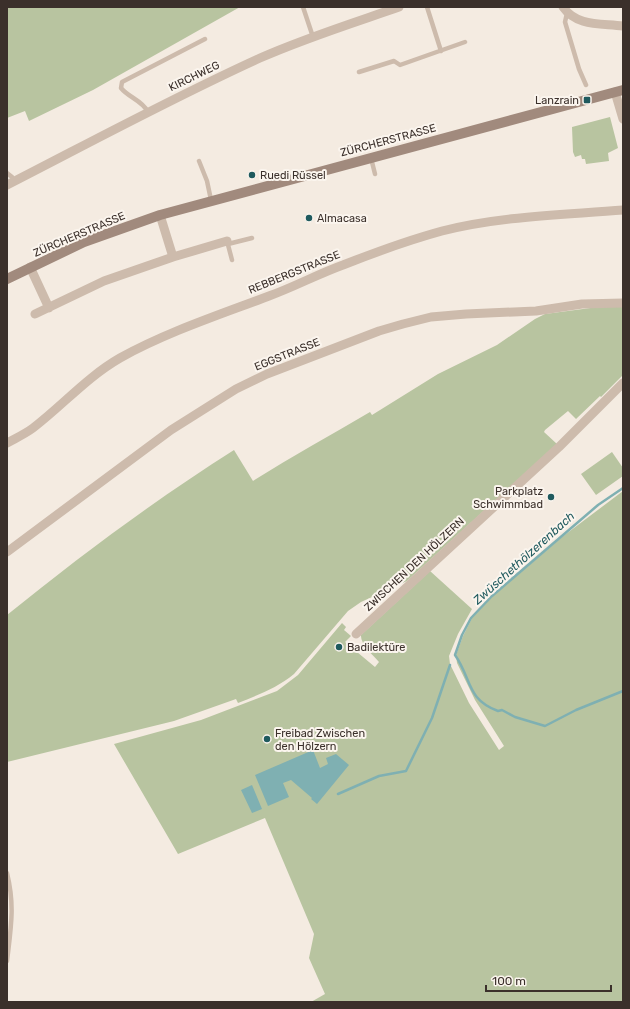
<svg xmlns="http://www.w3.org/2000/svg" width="630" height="1009" font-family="Rubik,sans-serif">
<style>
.green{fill:#b8c4a0}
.water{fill:#7fb0b2}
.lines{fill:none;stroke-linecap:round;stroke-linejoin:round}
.stream{stroke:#7fb0b2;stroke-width:2.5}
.lane{stroke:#cdbbac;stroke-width:4.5}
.street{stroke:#cdbbac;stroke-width:9}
.secondary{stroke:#a18a7d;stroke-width:10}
.poi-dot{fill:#1f5a5e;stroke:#fbf5ee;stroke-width:1.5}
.labels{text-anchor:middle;stroke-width:4;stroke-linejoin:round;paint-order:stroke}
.street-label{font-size:11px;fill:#3b302b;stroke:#fbf5ee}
.poi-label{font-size:11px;fill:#3b302b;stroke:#fbf5ee;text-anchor:start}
.water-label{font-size:12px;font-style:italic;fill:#1f5a5e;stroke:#fbf5ee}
</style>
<rect width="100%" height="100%" fill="#f4ebe1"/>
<path class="green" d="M7,7H240L93,90L29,121L25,111L7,118Z
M610,117L618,148L608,153L609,161L586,164L585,159H582L581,155L575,157L573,152L572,127Z
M598,307H623V375L601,397L600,396L576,419L568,411L545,430L544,432L557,444L407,581L361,602L348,611L294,674C277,688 258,695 238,703L236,699L174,721L7,762V615C80,556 155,500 234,450L253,481C291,457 331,435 370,412L372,415L438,374L497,345L535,319L545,314Z
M612,452L623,468V476L596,495L581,474Z
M623,491V1002H311L325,994L309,958L314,934L265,818L178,854L114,744L201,720L277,691L298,675L342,623L346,627L344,630L351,636L345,642L375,667L379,662C373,655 360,644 361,635L430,571L472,609L458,634L449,656L450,664L469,703L499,750L504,746L475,700L457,663L456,655L463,636L472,618L493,596L562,537Z"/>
<path class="water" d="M313,750L320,768L328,764L326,758L336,754L349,765L317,804L311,799L312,798L291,780L283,783L289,797L268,806L255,775Z
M252,785L262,809L252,813L241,790Z"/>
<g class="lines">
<path class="stream" d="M623,488L598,505L492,596L471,618L462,635L455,655C472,679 466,699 498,711L502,710L515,717L545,726L576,710L623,691
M338,794L379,776L406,771L432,718L450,665"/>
<path class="lane" d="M303,7L313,37
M427,7L441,51
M567,13L565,22L579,69L586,85
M359,72L394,61L400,65L465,42
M148,112C142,100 129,98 121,88L122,82L205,39
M371,158L375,174
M199,161L207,181L211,200
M7,173L12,177L14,181
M227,241L232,260
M228,244L252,238
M7,873C15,906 11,927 7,961"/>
<path class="street" d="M563,7C577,27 602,23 623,26
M615,92L623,119
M7,185C91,142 174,97 260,58C305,38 353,23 399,7
M160,215L173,257
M30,267L49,308
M35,314L104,281L173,257L227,241
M7,443C16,438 25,434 33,428C63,405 87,377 120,358C167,332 219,315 269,296C294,287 318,274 343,265C376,252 409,240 442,231C501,216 563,215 623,210
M7,552L171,430L236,389L267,374L379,331L403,324L431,317L466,314L536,311L582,304L623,303
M356,634L559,447L623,383"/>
<path class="secondary" d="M7,279L84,242L160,215L623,90"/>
</g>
<g class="poi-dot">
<rect x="583" y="96" width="8" height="8" rx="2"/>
<circle cx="252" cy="175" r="4"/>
<circle cx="309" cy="218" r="4"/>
<circle cx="551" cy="497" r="4"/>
<circle cx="339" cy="647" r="4"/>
<circle cx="267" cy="739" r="4"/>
</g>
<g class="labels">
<g class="street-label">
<text transform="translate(194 76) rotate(-26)" y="4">KIRCHWEG</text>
<text transform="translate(388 140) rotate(-15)" y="4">ZÜRCHERSTRASSE</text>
<text transform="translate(79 234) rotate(-23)" y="4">ZÜRCHERSTRASSE</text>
<text transform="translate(294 272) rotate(-22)" y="4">REBBERGSTRASSE</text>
<text transform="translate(287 354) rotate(-22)" y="4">EGGSTRASSE</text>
<text transform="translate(414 564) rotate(-43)" y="4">ZWISCHEN DEN HÖLZERN</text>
</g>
<g class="poi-label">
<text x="579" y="104" text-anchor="end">Lanzrain</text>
<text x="260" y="179">Ruedi Rüssel</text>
<text x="317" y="222">Almacasa</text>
<text x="543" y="495" text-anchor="end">Parkplatz<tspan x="543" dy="13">Schwimmbad</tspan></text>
<text x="347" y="651">Badilektüre</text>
<text x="275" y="737">Freibad Zwischen<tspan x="275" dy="13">den Hölzern</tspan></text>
</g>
<g class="water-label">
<text transform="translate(524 558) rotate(-42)" y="4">Zwüschethölzerenbach</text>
</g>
</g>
<rect width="630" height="1009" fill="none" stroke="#3b302b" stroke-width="16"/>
<path d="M486 985v6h125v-6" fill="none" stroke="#3b302b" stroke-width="2"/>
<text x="492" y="985" font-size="12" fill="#3b302b" stroke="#fbf5ee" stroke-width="3" paint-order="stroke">100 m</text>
</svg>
